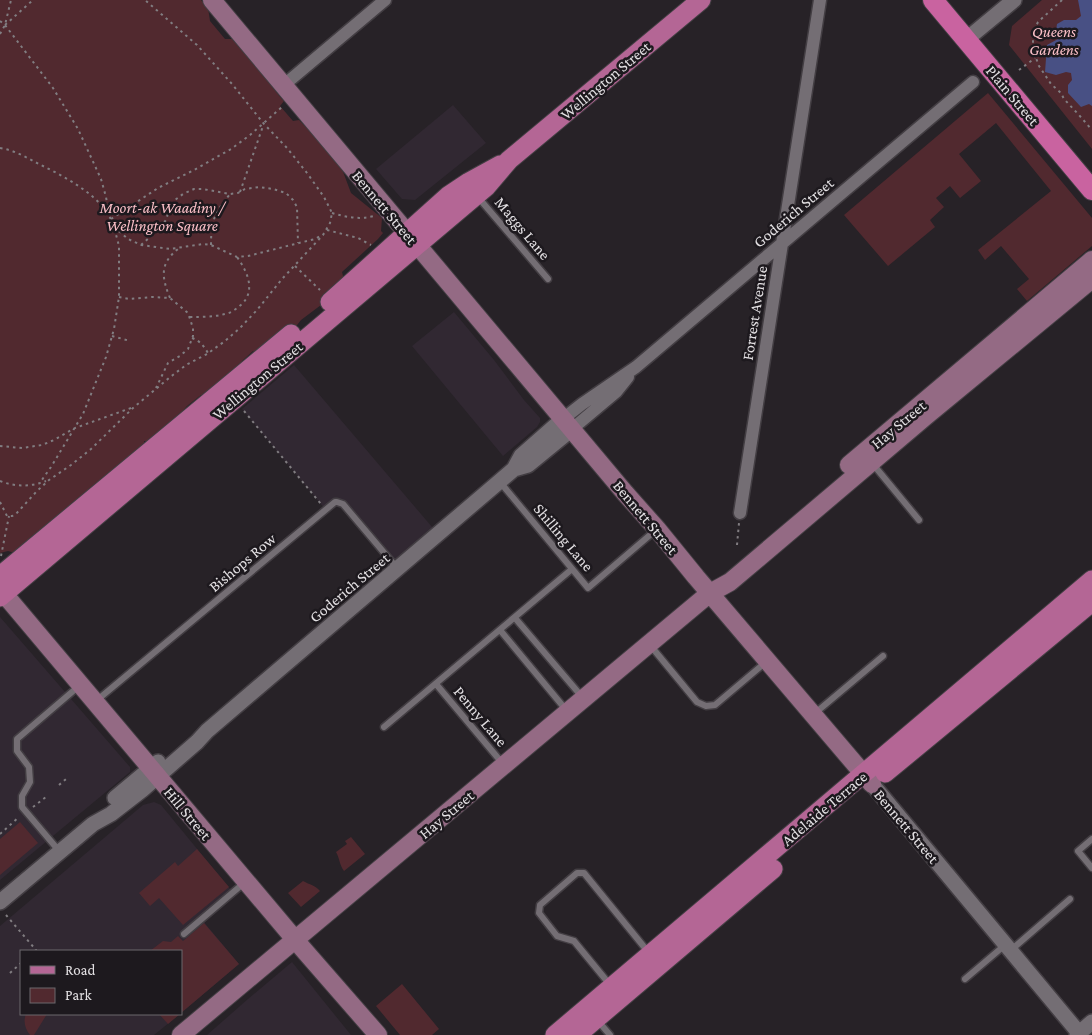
<svg xmlns="http://www.w3.org/2000/svg" width="1092" height="1035" font-family="'Crimson Pro',serif">
<style>
.built{fill:#312832}
.green{fill:#51292f}
.water{fill:#485084}
.lines{fill:none;stroke-linecap:round;stroke-linejoin:round}
.service-casing{stroke:#433e43;stroke-width:9}
.minor-casing{stroke:#433e43;stroke-width:15}
.tertiary-casing{stroke:#433e43;stroke-width:18}
.secondary-casing{stroke:#433e43;stroke-width:20}
.primary-casing{stroke:#433e43;stroke-width:21}
.trunk-casing{stroke:#433e43;stroke-width:22}
.path{stroke:#817d81;stroke-width:2;stroke-dasharray:2.5 4;stroke-linecap:butt}
.service{stroke:#746e74;stroke-width:6}
.minor{stroke:#746e74;stroke-width:12}
.tertiary{stroke:#746e74;stroke-width:15}
.secondary{stroke:#946a84;stroke-width:18}
.primary{stroke:#b46695;stroke-width:19}
.trunk{stroke:#c963a0;stroke-width:20}
.labels{text-anchor:middle;stroke-width:5;stroke-linejoin:round;paint-order:stroke}
.park-label{font-size:16px;font-style:italic;fill:#fbbfc7;stroke:#1d191e}
.street-label{font-size:16px;fill:#e3e0e3;stroke:#1d191e}
</style>
<rect width="100%" height="100%" fill="#272227"/>
<path class="built" d="M453,105L486,143L415,200L402,199L376,169Z
M454,312L494,360L524,400L540,418V422L537,427L503,456L412,346Z
M294,365L438,534L397,568L340,502L325,509L242,409Z
M0,617L130,767V772L0,880Z
M154,802L161,805L235,895L203,921L239,964L181,1013V951H21V1014H180L154,1035H0V926L143,805Z
M292,962L351,1035H207L248,999Z"/>
<path class="green" d="M0,0H201L208,8L210,21L225,39H232C243,50 255,63 264,75C271,84 276,93 284,101L280,106L293,121L299,120L339,161L351,193L382,218L381,231L383,233L378,239L342,272L344,280L324,295L321,305L301,320L290,334L258,356L253,351L242,361L239,370L206,399L201,395L187,406L157,442L144,441L146,450L19,554L8,551L0,553Z
M1042,0H1092V149L1009,45L1012,26Z
M988,93L1092,218V246L1027,301L1017,289L1029,279L1001,246L985,260L978,250L1051,191L996,123L959,154L981,181L960,198L950,186L936,198L944,207L930,220L935,227L888,266L844,215Z
M20,822L38,843L0,875V839Z
M351,837L365,854L344,871C339,864 340,859 336,852L347,844L345,841Z
M197,849L229,887L183,925L159,898L150,906L139,893L175,862L178,866Z
M303,881C310,885 315,885 320,891L301,907L288,893Z
M204,923L239,964L181,1013V951H150L163,941L171,942L178,936L183,941Z
M402,984L439,1029L432,1035H400L376,1006Z
M26,1014H47L34,1035H30C25,1029 23,1021 26,1014Z
M159,1014H180L168,1024Z"/>
<path class="water" d="M1078,0H1092V106L1089,104L1081,107L1068,93V85L1072,80L1071,73L1066,72L1056,75L1045,72L1047,45L1058,39L1056,31L1057,24L1064,20H1076L1081,16Z"/>
<g class="lines">
<g class="service-casing">
<path id="service" d="M477,196L548,279
M872,463L919,520
M500,482L588,588L657,529
M515,618L583,698
M500,630L567,711
M650,645L697,702L706,706L715,705L766,662
M436,684L503,764
M96,701L335,502H337L343,504L397,568
M814,714L883,656
M384,727L572,569
M1092,839L1078,851L1092,868
M60,852L22,807V796L30,782L29,767L17,751V739L79,686
M184,934L244,883
M1011,950L1070,899
M965,979L1005,945
M611,986L574,941L557,936L539,913L540,905L577,873H584L649,953
M598,1021L610,1035"/>
</g>
<g class="minor-casing">
<path id="minor" d="M284,85L385,0
M563,419L582,404L636,367L973,82
M572,429L616,392L628,377
M740,513L820,0"/>
</g>
<g class="tertiary-casing">
<path id="tertiary" d="M967,39L1014,0
M514,469L521,456L563,419
M872,784L1079,1033
M115,798L158,762
M0,902L93,824L111,814L142,790L197,742L207,731L500,481L514,469L528,465L572,429
M1077,1035L1092,1022"/>
</g>
<g class="secondary-casing">
<path id="secondary" d="M212,0L625,493L657,529L696,577L872,784
M849,465L1092,260
M0,589L303,949L378,1035
M181,1035L698,603L710,593L730,582L926,416L1092,279"/>
</g>
<g class="primary-casing">
<path id="primary" d="M330,302L448,196L469,182L500,165
M0,576L291,334
M0,597L486,187L509,160L701,0
M885,773L1092,602
M555,1035L1092,580
M577,1035L773,869"/>
</g>
<g class="trunk-casing">
<path id="trunk" d="M933,0L1092,190"/>
</g>
<path class="path" d="M1062,0L1038,22L1033,32V50L1039,66L1051,84L1061,93L1064,99L1079,115L1092,130
M0,21L5,25L53,88L78,129L101,179L106,197L109,215L114,227L119,246V297L114,329L106,357L83,414L51,467L39,484
M5,25L33,0
M0,34L5,25L11,0
M1019,70L1035,58
M0,148C13,150 24,156 35,162C61,175 90,189 108,213
M240,192L263,126
M332,213C346,217 359,220 374,216
M111,219L158,188L194,170L231,149L250,135L282,107
M114,227L128,239L141,245L170,249L203,244L211,245L237,257L248,256L291,245L315,239L322,235
M327,230L358,238L371,245
M141,245L159,229L166,220L170,207L175,200L183,194L194,189H203L230,194L238,193L245,189L259,187L273,189L286,193L293,200L297,207L298,243
M211,245C211,219 215,213 230,194
M295,266L320,290
M119,297L129,299L152,297L170,298L188,313L193,328V336L188,349L180,356L168,363L156,388
M170,298C162,278 159,264 178,249
M190,317C201,317 214,317 225,314C232,313 237,308 242,304C256,290 247,271 237,257
M112,336L130,341
M192,338C200,341 203,345 208,353
M244,411L321,504
M0,446L22,448L42,445L54,440L75,428L131,408
M0,481C15,487 31,487 46,481
M0,502L7,516H12L15,515L37,491L49,480L71,465L91,449L133,408L169,378L186,365L207,354L225,341L240,328L257,310L282,279L323,235L330,223L332,213L324,197L307,173L287,148L264,124L232,84L197,45L145,0
M737,545L739,523
M1,556L9,516
M59,785L66,779
M33,807L46,797
M0,834L19,817
M6,915L36,950L35,951
M10,973L21,963"/>
<use href="#service" class="service"/>
<use href="#minor" class="minor"/>
<use href="#tertiary" class="tertiary"/>
<use href="#secondary" class="secondary"/>
<use href="#primary" class="primary"/>
<use href="#trunk" class="trunk"/>
</g>
<g class="labels">
<g class="park-label">
<text x="1054" y="37">Queens<tspan x="1054" dy="18">Gardens</tspan></text>
<text x="162" y="213">Moort-ak Waadiny /<tspan x="162" dy="18">Wellington Square</tspan></text>
</g>
<g class="street-label">
<text transform="translate(605 80) rotate(-40)" y="6">Wellington Street</text>
<text transform="translate(1013 95) rotate(50)" y="6">Plain Street</text>
<text transform="translate(385 207) rotate(50)" y="6">Bennett Street</text>
<text transform="translate(793 212) rotate(-40)" y="6">Goderich Street</text>
<text transform="translate(523 228) rotate(50)" y="6">Maggs Lane</text>
<text transform="translate(754 313) rotate(-81)" y="6">Forrest Avenue</text>
<text transform="translate(257 380) rotate(-40)" y="6">Wellington Street</text>
<text transform="translate(898 424) rotate(-40)" y="6">Hay Street</text>
<text transform="translate(646 517) rotate(50)" y="6">Bennett Street</text>
<text transform="translate(564 537) rotate(50)" y="6">Shilling Lane</text>
<text transform="translate(242 562) rotate(-40)" y="6">Bishops Row</text>
<text transform="translate(349 587) rotate(-40)" y="6">Goderich Street</text>
<text transform="translate(481 716) rotate(50)" y="6">Penny Lane</text>
<text transform="translate(824 808) rotate(-40)" y="6">Adelaide Terrace</text>
<text transform="translate(188 813) rotate(50)" y="6">Hill Street</text>
<text transform="translate(446 814) rotate(-40)" y="6">Hay Street</text>
<text transform="translate(907 826) rotate(50)" y="6">Bennett Street</text>
</g>
</g>
<rect x="20" y="950" width="162" height="65" fill="#1d191e" stroke="#6c696d"/>
<rect x="30" y="966" width="25" height="8" fill="#b46695" stroke="#6c696d"/>
<text x="65" y="975" font-size="15" fill="#e3e0e3">Road</text>
<rect x="30" y="988" width="25" height="15" fill="#51292f" stroke="#6c696d"/>
<text x="65" y="1000" font-size="15" fill="#e3e0e3">Park</text>
</svg>
